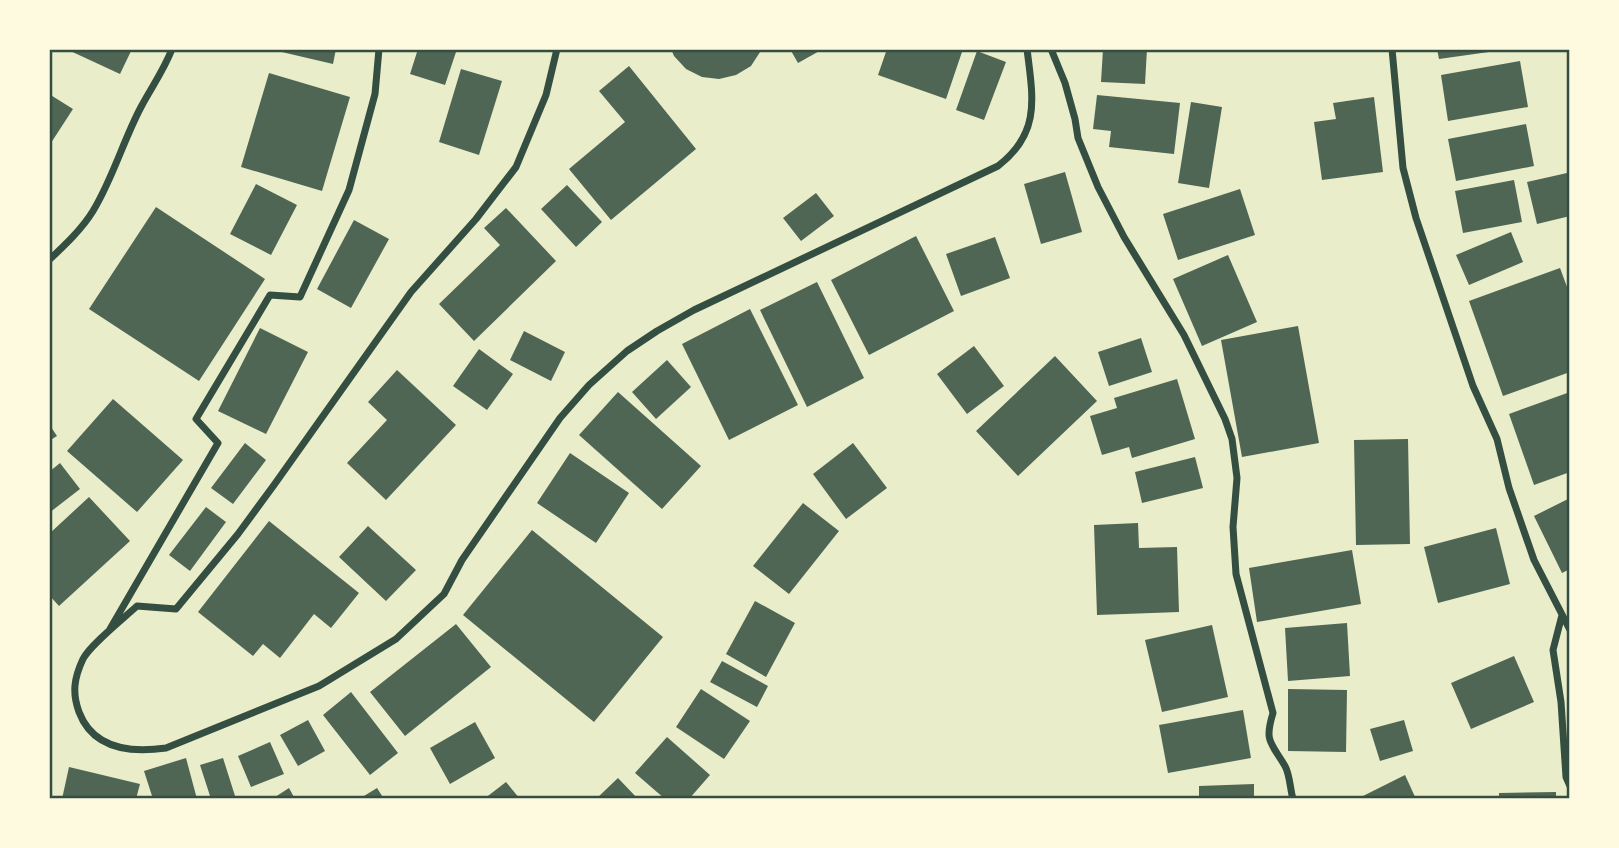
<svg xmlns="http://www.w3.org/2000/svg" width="1619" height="848" font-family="Karla,sans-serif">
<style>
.building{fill:#4f6655}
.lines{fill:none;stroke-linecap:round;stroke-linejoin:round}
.minor{stroke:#344e41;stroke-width:7}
.neatline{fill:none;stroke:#344e41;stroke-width:2.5}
</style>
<rect width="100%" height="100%" fill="#e9edc9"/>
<path class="building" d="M66,49H132L120,74Z
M269,49H336L333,64Z
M418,49H457L445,85L410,74Z
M671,49H762L751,66L736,75L719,79L702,77L686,69L674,56Z
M790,49H823L798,63Z
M887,49H963L946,99L878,75Z
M1103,49H1147L1145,84L1101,82Z
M1437,49H1496V51L1439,59Z
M977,51L1006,62L984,120L956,110Z
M1520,61L1528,107L1448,121L1441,75Z
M629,66L696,149L611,220L569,169L625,122L599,91Z
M461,69L502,81L479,155L439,142Z
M269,73L350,97L322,191L241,167Z
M49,94L73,109L49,146Z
M1097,95L1180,103L1174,154L1109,147L1111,131L1093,129Z
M1374,97L1383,172L1322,180L1314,122L1336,119L1333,103Z
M1191,102L1222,107L1209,188L1178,183Z
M1526,124L1534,166L1456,181L1448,139Z
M1065,172L1082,232L1041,244L1024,184Z
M1567,173L1570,186V216L1537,224L1527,182Z
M1514,180L1522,222L1463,233L1455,191Z
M256,184L297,205L271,255L230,234Z
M567,185L602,222L576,247L541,209Z
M1240,189L1255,235L1178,260L1163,214Z
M816,193L834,216L801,241L783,218Z
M156,207L265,279L199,381L89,309Z
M506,208L556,261L474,341L439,304L500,245L484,228Z
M354,220L389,239L351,308L317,289Z
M1511,232L1523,262L1469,285L1456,255Z
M916,236L954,311L869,355L831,280Z
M995,237L1010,278L961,296L946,254Z
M1228,255L1257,322L1202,346L1173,279Z
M1560,268L1570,295V372L1503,396L1469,301Z
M817,282L864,378L807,407L760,310Z
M750,309L798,405L729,440L682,344Z
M1298,326L1319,443L1242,457L1221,340Z
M260,328L308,352L266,434L218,411Z
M524,331L565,352L551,381L510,360Z
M1141,338L1152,372L1109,386L1098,352Z
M974,346L1004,386L967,414L937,374Z
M479,349L513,374L487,410L453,386Z
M1055,356L1097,401L1018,476L976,431Z
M667,360L691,387L656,419L632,392Z
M397,370L456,425L386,500L347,463L387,420L368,402Z
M1177,379L1195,439L1132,458L1129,447L1102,455L1090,416L1117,408L1114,398Z
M618,392L701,466L662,509L579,435Z
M1570,392V472L1534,485L1509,414Z
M113,399L183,460L137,512L67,451Z
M49,424L57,436L49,441Z
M1408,439L1410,544L1356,545L1354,440Z
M245,443L266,460L233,504L211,488Z
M853,443L887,488L846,519L813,474Z
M570,453L629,493L596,543L537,503Z
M1195,457L1203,488L1142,503L1135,472Z
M60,463L80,489L49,513V472Z
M89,497L130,541L59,606L49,595V534Z
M1570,498V569L1562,573L1534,516Z
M803,503L839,531L789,594L753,566Z
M206,507L226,522L190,571L169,555Z
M269,521L359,593L331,628L314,614L280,658L263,644L253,656L198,612Z
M1138,523L1139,548L1177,547L1179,612L1097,615L1094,525Z
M368,526L416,570L386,601L339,557Z
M1496,528L1510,584L1438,603L1424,547Z
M532,530L663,637L594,722L463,615Z
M1352,550L1361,604L1257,622L1249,568Z
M755,601L795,623L766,677L726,654Z
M1347,623L1350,676L1288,681L1285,628Z
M456,624L491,667L405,736L370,692Z
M1212,625L1228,697L1162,712L1145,640Z
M1514,656L1534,702L1471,729L1451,683Z
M722,661L768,686L757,707L710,682Z
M701,689L750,721L724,759L676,727Z
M1288,689L1347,690L1346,752L1288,751Z
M351,692L398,753L370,775L323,715Z
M1243,710L1251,758L1168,773L1159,725Z
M308,720L325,751L298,766L280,735Z
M1404,720L1413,751L1380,761L1370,729Z
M475,722L495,758L450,784L430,748Z
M667,737L710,775L689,799H665L635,773Z
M270,742L284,774L251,787L238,756Z
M186,758L197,799H153L144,771Z
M223,758L236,799H211L200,765Z
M69,767L140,784L136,799H62Z
M1405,775L1416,799H1357Z
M618,778L638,799H596Z
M506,782L520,799H484Z
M1254,784V799H1199V786Z
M289,788L295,799H272Z
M377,788L384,799H359Z
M1556,792V799H1499V793Z"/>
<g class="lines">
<path class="minor" d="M557,49L546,95L516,167L476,219L411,292L274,485L238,534L176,609L137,606C124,618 90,645 83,659C74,678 72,693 79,712C93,749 131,753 166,748L319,686L396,639L444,594L462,560L560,418L589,385L627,351L657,331L694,310L998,166C1041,133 1033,98 1027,49
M1051,49L1065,83L1075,119L1078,138L1098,187L1124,237L1184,335L1225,419L1232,439L1237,478L1233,527L1236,574L1273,713C1264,742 1271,742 1285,766C1290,775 1290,789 1293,799
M1392,49L1403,168L1416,218L1473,386L1497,439L1509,488L1534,560L1570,630
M49,260C65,245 82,229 93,211C113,178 123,141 141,107C151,88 164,70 172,49
M1562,615L1553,650L1561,702L1566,777L1570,786
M110,629L218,443L196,419L270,295L300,297L349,190L375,94L379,49"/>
</g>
<rect width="1619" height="848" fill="none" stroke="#fefae0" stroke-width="102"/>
<rect x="51" y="51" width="1517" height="746" class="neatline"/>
</svg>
